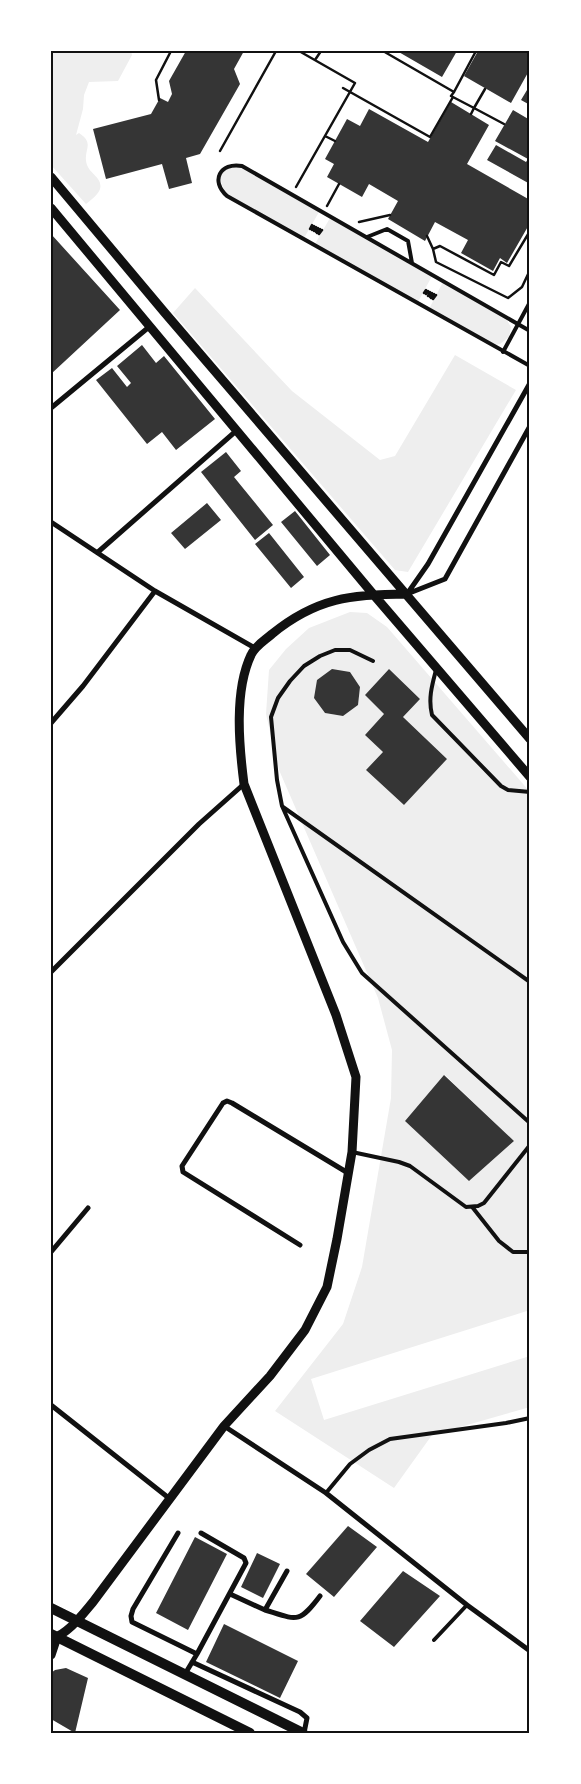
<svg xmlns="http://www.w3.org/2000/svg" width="581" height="1784" font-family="'Open Sans',sans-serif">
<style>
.green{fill:#eee;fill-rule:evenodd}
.building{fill:#353535}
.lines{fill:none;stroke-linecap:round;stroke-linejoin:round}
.path{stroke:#111;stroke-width:2.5}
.service{stroke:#111;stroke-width:4}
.minor{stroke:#111;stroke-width:5}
.tertiary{stroke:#111;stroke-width:9}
.secondary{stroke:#111;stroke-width:10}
.neatline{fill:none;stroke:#111;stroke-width:2}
</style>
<rect width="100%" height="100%" fill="#fff"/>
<path class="green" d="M51,51H131L132,55L118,81L89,82L84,95L83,109L76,135L79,133C96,144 82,150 87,165C90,174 103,178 100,189C98,195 91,200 86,204L51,165Z
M237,167L243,169L319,212L304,238L228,195C218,182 216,169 237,167Z
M330,218L432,276L418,302L315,244Z
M443,282L505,317L511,327L509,337L500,344L495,345L429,309Z
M195,288L292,391L380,460L395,456L455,355L516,390L408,572L395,570L173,313Z
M350,612L367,613L387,627L530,792V1310L311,1379L324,1420L530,1356V1407L432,1435L394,1488L275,1411L343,1324L362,1267L391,1098L392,1050L378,998L279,770L266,714L269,670L286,649L309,628ZM389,669L420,699L403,717L447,759L404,805L366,770L383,752L365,735L384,714L365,695ZM350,672L360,687L358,705L343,716L325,713L314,698ZM445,1075L514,1141L469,1181L405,1121Z"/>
<path class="building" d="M186,51H244L234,69L240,84L200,154L186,158L192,183L169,189L162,164L106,179L93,129L151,114L160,98L168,102L172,94L169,81Z
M397,51H457L442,77Z
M478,51H530V69L511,103L464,76Z
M530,85V105L521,100Z
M451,102L489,125L467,164L530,200V223L507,263L500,258L493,271L461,253L468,240L435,222L425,241L388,219L398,201L369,184L362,197L327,177L334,164L325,159L347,119L360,126L369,109L428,142Z
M513,110L530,120V184L487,160L496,145L526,162L528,159L495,141Z
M51,234L120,310L51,374Z
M142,345L156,363L164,356L215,419L176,450L162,432L147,444L96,380L112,368L127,387L131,383L117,366Z
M226,452L241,471L234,477L273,525L255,540L201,472Z
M207,503L221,520L185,549L171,533Z
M295,511L330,555L317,566L281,522Z
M269,533L304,577L291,588L255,544Z
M332,669L350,672L360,687L358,705L343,716L325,713L314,698L317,680Z
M389,669L420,699L403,717L447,759L404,805L366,770L383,752L365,735L384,714L365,695Z
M444,1075L514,1141L469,1181L405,1121Z
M348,1526L377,1547L334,1597L306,1574Z
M195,1537L227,1554L188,1630L156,1613Z
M257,1553L280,1564L263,1598L241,1587Z
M403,1571L440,1596L394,1647L360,1621Z
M224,1624L298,1661L280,1698L206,1662Z
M66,1668L88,1678L75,1733L51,1719V1673L55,1670Z"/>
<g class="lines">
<path class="path" d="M383,51L454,92L476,51
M315,60L321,51
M343,88L430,137L453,97
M485,89L474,108L504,124
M454,92L451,96L474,108L471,114
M159,100L156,80L171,51
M325,136L335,141
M220,151L276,51
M296,187L355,83L299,51
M327,206L339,184
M359,222L390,215
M310,229L312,225
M312,230L314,226
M314,231L316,227
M316,232L318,228
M317,233L320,229
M319,234L322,230
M427,236L433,249L436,262L508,298L522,287L530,270
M433,249L440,246L494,275L501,262L509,266L530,231
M424,293L426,290
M426,294L428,291
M428,296L430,292
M430,297L432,293
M431,298L434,294
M433,299L436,295"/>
<path class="service" d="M367,237L387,229L408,241L412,263
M530,331L242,166C220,162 210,181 227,196L530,366
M503,352L530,302
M373,661L350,650H335L320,656L304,666L290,681L278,698L271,717L277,780L282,806L343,942L362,973L530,1123
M436,670C432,685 428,699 432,715L501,786L508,790L530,792
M283,807L530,982
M352,1152L399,1162L410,1166L466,1207L478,1206L484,1203L530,1145
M473,1208L499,1241L513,1252H530
M326,1493L350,1464L369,1450L390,1439L506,1423L530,1418
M434,1640L467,1605"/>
<path class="minor" d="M51,408L149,327
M51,522L155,591L255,648
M98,552L236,431
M407,594L428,564L530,383
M407,594L445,579L530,426
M51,723L83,686L155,591
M51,972L199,824L244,784
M300,1245L183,1172L182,1166L223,1103L227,1101L232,1103L348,1173
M51,1252L88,1208
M51,1405L170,1499
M224,1426L326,1493L467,1605L530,1651
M178,1533L133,1609L131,1616L132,1622L197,1654L185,1674
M230,1594L265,1610L287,1571
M265,1610C297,1620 299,1624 320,1596
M197,1654L246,1563L244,1558L201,1533
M192,1662L300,1712L307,1718L304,1733"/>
<path class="tertiary" d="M51,177L165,313L530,739
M51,208L373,594L530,777
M51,1639C68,1634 82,1615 93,1602L224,1426L270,1376L305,1330L327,1287L337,1239L352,1152L356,1077L336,1015L244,784C239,745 234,691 251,655C255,646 264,641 272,634C316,598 352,594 407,594
M51,1655L57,1637"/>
<path class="secondary" d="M51,1608L303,1733
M51,1634L250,1733"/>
</g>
<rect width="581" height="1784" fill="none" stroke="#ffffff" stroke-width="105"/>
<rect x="52" y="52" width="476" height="1680" class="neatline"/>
</svg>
